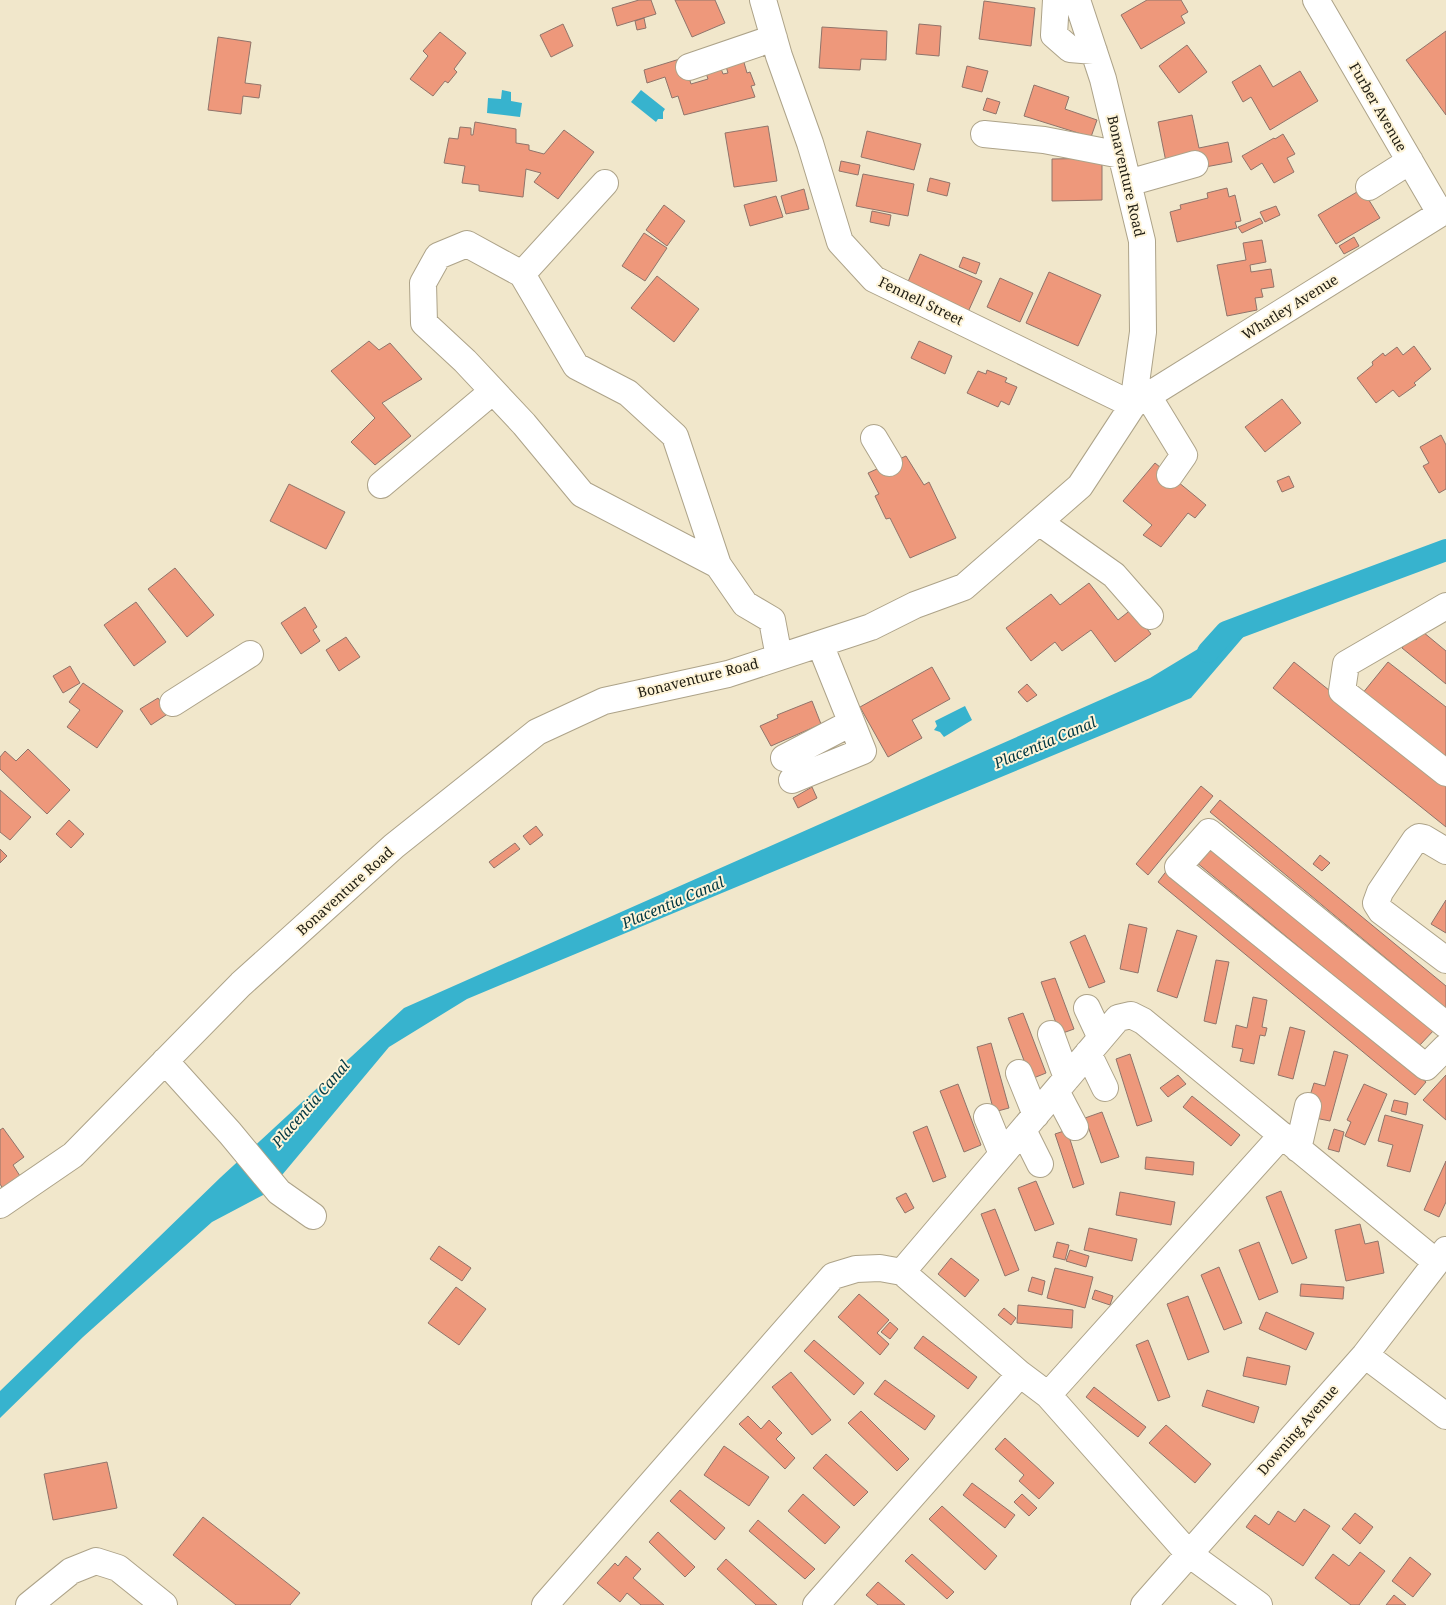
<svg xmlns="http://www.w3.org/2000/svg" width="1446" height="1605" font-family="'Noto Serif',serif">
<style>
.water{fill:#37b3ce}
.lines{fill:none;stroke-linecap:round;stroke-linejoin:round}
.canal{stroke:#37b3ce;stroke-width:22}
.building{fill:#ee987b;stroke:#90746a}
.minor-casing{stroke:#ada389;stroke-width:28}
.minor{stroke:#fff;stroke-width:26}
.labels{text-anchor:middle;stroke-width:4;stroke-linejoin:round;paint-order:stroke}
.street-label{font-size:14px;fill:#232015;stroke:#fef4d8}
.water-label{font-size:15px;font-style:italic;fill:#003743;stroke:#fef4d8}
</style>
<rect width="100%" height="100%" fill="#f1e7cb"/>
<path class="water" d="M502,90L511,92V101L522,103L520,117L487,113L488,98L501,99Z
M641,90L665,109L663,112V119H658L656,122L631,102Z
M1446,550L1245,635L1191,698L467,999L389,1047L267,1193L212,1222L83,1337L0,1418V1391L221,1177L404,1008L1150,678L1226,632Z
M965,706L972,720L944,737L940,732L934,730L937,726L935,721Z"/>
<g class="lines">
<path class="canal" d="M1208,652L1226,632L1446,550"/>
</g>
<path class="building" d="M639,0H651L656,14L617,26L612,8Z
M675,0H715L725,23L692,37Z
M1147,0H1181L1188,12L1181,16L1185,23L1141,49L1121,15Z
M984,1L1035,8L1031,46L979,39Z
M644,18L646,28L637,30L635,21Z
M563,24L573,46L551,57L540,35Z
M919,24L941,26L939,56L916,54Z
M822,27L887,31L886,60L861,59L860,70L819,68Z
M1446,31V115L1406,60Z
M440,32L466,53L454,69L457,72L448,83L445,81L433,96L410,79L428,56L423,51Z
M218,37L251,42L245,83L261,85L259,98L243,96L241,114L208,110Z
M1187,45L1207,72L1179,93L1159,66Z
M683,58L691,84L708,79L705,70L720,66L723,74L728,73L725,63L743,59L747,73L750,72L755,85L751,86L755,97L684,115L678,96L672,98L665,77L647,83L644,70Z
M1260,65L1273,87L1300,71L1318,101L1270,130L1251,97L1243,102L1232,82Z
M967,66L988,71L982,92L962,87Z
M1034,85L1069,97L1065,109L1097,120L1091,137L1024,116Z
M987,98L1000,102L996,114L983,110Z
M1192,115L1199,148L1228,142L1232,162L1200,168L1166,162L1158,122Z
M475,122L516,129V143L529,145V150L544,154L564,130L594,152L558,199L534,182L541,173L526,169L523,197L479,191V185L462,183L465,166L444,163L449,138L458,139L460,127L471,128V135H473Z
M768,126L777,181L734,187L725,133Z
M867,131L921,144L914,170L861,157Z
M1283,134L1295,154L1287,158L1294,172L1274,183L1262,163L1251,170L1242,156L1274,138L1275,139Z
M1102,158V200L1052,201V159Z
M841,161L860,165L858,175L839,171Z
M863,174L914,184L908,216L856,206Z
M930,178L950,183L947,196L927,191Z
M1227,188L1229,197L1235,195L1241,221L1235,222L1237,228L1177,242L1170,212L1181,209L1180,205L1208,198L1207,193Z
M804,189L809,209L786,214L781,196Z
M1362,189L1380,218L1336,244L1318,215Z
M776,196L783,217L750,226L744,205Z
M664,205L685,221L667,246L646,230Z
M1276,206L1280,215L1265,222L1260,212Z
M872,211L891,215L889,226L870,222Z
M1260,218L1263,223L1242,233L1238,227Z
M644,233L667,248L645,281L622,266Z
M1354,237L1359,246L1344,254L1339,246Z
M1262,240L1266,262L1250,265L1251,272L1271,269L1274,287L1261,289L1263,297L1255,298L1257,310L1227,316L1217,265L1246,260L1243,243Z
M920,254L982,281L968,312L907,284Z
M963,257L980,263L976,274L959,267Z
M1049,272L1101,295L1078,346L1026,323Z
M657,276L699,309L674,342L631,308Z
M1000,278L1033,293L1020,322L987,307Z
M369,341L379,350L390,343L422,379L382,403L411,436L375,465L351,442L375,418L331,371Z
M919,341L952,356L945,374L911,358Z
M1414,346L1431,369L1414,383L1416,385L1399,397L1393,390L1376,403L1357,378L1373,365L1372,362L1383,353L1385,356L1397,347L1403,355Z
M987,370L1007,378L1005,382L1017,387L1009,405L1001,401L998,407L967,393L978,371L986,374Z
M1282,399L1301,423L1265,452L1245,427Z
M1441,435L1446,445V489L1439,493L1423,466L1429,463L1420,447Z
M906,456L924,485L929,482L956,538L910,558L890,518L886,519L875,496L879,494L868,473Z
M1155,463L1206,505L1195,518L1188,513L1161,547L1143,535L1152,525L1123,501Z
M1289,476L1294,487L1282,492L1277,481Z
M289,484L345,512L326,549L270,521Z
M175,568L214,615L187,637L148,589Z
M1089,583L1118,620L1132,609L1151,634L1115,662L1091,630L1062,651L1055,642L1031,661L1006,628L1051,594L1060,605Z
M136,602L166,642L134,666L104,625Z
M305,607L317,627L313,630L320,641L301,654L281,623Z
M1423,632L1446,651V684L1402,648L1412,637L1416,640Z
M346,637L360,657L339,671L326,650Z
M1294,662L1446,784V827L1273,688Z
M1388,662L1446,707V759L1362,694Z
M70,666L80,683L63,693L53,676Z
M932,667L950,699L912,720L922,738L888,757L860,707Z
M83,683L123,711L97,748L67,727L80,710L69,702Z
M1027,684L1037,695L1027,702L1018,692Z
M158,698L169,713L151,725L140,709Z
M812,701L821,724L771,746L760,726L778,718L777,715Z
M28,749L70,790L47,814L0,769V757L5,751L16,761Z
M1201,786L1213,796L1148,875L1136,864Z
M812,787L817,798L798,808L793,798Z
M0,790L31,817L10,840L0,832Z
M1220,800L1446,986V1008L1210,812Z
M69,820L84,834L71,848L56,834Z
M536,826L543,835L530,845L523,836Z
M515,843L520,849L494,868L489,862Z
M1212,843L1435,1029L1419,1046L1196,862Z
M0,849L7,856L0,863Z
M1320,855L1330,863L1322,871L1313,864Z
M1168,869L1426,1082L1415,1095L1158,882Z
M1446,900V933L1431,924Z
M1129,924L1147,928L1138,973L1120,969Z
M1177,930L1197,936L1177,998L1157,991Z
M1085,935L1105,982L1089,988L1070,942Z
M1216,960L1229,962L1216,1024L1204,1021Z
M1055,978L1074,1029L1060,1034L1041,982Z
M1253,997L1267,1000L1262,1027L1267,1028L1265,1036L1260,1035L1254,1064L1240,1061L1243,1049L1232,1047L1236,1025L1247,1028Z
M1023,1013L1046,1073L1031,1079L1008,1018Z
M1290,1027L1305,1031L1293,1079L1278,1075Z
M991,1043L1009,1108L994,1112L977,1047Z
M1334,1051L1348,1055L1330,1121L1315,1118L1308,1102L1314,1083L1325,1086Z
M1130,1054L1152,1121L1137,1126L1116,1059Z
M1178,1075L1186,1084L1168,1097L1160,1088Z
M1446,1075V1120L1423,1100Z
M958,1084L981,1145L964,1152L940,1091Z
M1364,1084L1387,1094L1365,1145L1345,1136L1351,1122L1347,1120Z
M1192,1096L1240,1135L1231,1146L1183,1107Z
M1394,1100L1408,1103L1406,1115L1391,1111Z
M1102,1112L1119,1157L1101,1163L1085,1118Z
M1385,1115L1423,1125L1410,1172L1387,1166L1393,1145L1378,1141Z
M927,1126L946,1177L933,1182L913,1132Z
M3,1128L24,1157L13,1165L20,1176L3,1189L0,1184V1130Z
M1334,1129L1344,1132L1339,1152L1328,1149Z
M1067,1130L1084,1184L1073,1188L1055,1134Z
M1146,1157L1194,1162L1193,1175L1145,1169Z
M1446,1161V1202L1439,1217L1424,1210Z
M1036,1181L1054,1224L1035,1231L1018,1188Z
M1281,1191L1307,1258L1292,1264L1266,1197Z
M1120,1192L1175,1202L1171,1225L1116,1215Z
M906,1193L914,1208L905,1213L896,1198Z
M995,1209L1019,1270L1005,1276L981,1214Z
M1360,1224L1365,1244L1378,1241L1384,1273L1346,1281L1335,1230Z
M1089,1228L1137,1239L1132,1261L1084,1250Z
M1057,1242L1069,1245L1065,1260L1053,1257Z
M1259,1242L1278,1292L1259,1300L1239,1250Z
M439,1246L471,1268L462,1281L430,1259Z
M1070,1250L1089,1256L1086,1267L1066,1261Z
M951,1258L979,1280L965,1297L938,1274Z
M1219,1267L1242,1323L1224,1330L1201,1275Z
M1055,1268L1093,1277L1085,1308L1047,1298Z
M1032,1277L1045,1281L1042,1295L1028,1291Z
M1301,1284L1344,1287L1343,1299L1300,1296Z
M456,1287L486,1309L459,1345L428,1323Z
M1095,1290L1113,1296L1110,1305L1092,1299Z
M859,1294L889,1320L877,1333L889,1344L880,1355L838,1317Z
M1188,1296L1209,1352L1188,1360L1167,1304Z
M1018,1305L1073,1310L1072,1328L1017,1323Z
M1004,1308L1016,1318L1011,1325L998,1315Z
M1266,1312L1314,1333L1306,1350L1259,1329Z
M890,1322L898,1329L890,1339L881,1332Z
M923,1336L977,1377L968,1389L914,1348Z
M814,1340L864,1383L854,1395L804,1351Z
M1148,1340L1170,1397L1158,1401L1136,1345Z
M1247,1357L1290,1366L1286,1385L1243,1376Z
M791,1372L831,1420L812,1435L772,1387Z
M885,1380L935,1416L925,1430L874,1394Z
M1094,1387L1146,1427L1138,1437L1086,1397Z
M1207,1390L1259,1407L1254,1423L1202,1406Z
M861,1411L909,1459L897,1471L848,1423Z
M748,1416L761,1429L769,1420L782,1433L776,1439L795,1458L785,1469L739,1424Z
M1166,1425L1211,1464L1195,1483L1149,1443Z
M1005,1438L1054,1483L1039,1499L1019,1481L1024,1475L995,1449Z
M724,1446L769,1477L749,1506L704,1475Z
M826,1454L868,1492L854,1506L813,1468Z
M107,1462L117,1508L53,1520L44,1474Z
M972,1483L1015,1515L1005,1528L963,1495Z
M680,1490L725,1528L715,1540L670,1501Z
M803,1494L840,1527L825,1544L788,1511Z
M1022,1494L1037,1508L1029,1516L1014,1502Z
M942,1506L997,1556L985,1570L929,1519Z
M1304,1509L1330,1526L1303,1566L1246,1527L1255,1515L1269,1525L1278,1511L1295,1522Z
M1355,1513L1373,1527L1360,1544L1342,1529Z
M203,1517L300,1593L290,1605H236L173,1555Z
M758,1520L815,1569L805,1579L749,1531Z
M658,1532L695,1567L685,1577L649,1542Z
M1360,1552L1385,1571L1359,1605H1351L1315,1578L1333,1554L1349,1566Z
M912,1554L954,1592L947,1599L905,1561Z
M626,1556L641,1569L633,1578L664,1605H641L627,1593L620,1602L597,1583L615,1563L618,1566Z
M1410,1557L1431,1574L1413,1597L1392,1581Z
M726,1559L777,1605H756L717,1569Z
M878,1582L905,1605H878L866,1595Z
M1394,1595L1406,1605H1386Z"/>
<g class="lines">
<g class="minor-casing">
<path id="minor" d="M763,0L779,56L810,143L840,242L874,279L1133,405
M1056,0L1054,35L1070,49L1094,51
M1316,0L1440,213
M689,67L774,38
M984,134L1044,140L1121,155
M1128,183L1195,164
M1369,187L1410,161
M522,274L605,183
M1148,396L1184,455L1170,475
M1133,405L1446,210
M874,438L889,463
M381,485L493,391
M1039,522L1114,575L1150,616
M718,565L675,436L628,393L576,366L522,274L467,244L438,256L423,283L424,323L465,361L524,424L582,494L718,565L745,604L772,620L779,657
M1446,606L1346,664L1342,691L1446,773
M173,703L250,654
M784,758L851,723
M792,780L863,751L820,644
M1446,851L1424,838L1419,837L1415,840L1380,892L1376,903L1381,911L1446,960
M1087,1008L1101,1038
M1446,1025L1209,832L1178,867L1426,1067L1446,1047
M1051,1034L1067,1078
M1088,1053L1105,1088
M165,1061L230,1133L279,1192L313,1216
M1019,1073L1036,1115
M1056,1091L1075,1127
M987,1117L1002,1154
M1023,1130L1040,1164
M1298,1149L1308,1106
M0,1205L73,1155L241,984L394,846L537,732L604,701L728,674L871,627L915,605L964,587L1080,486L1133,405L1143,332L1142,241L1103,79L1077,0
M902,1272L1020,1374L1048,1395L1189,1554L1259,1605
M1365,1355L1446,1416
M1048,1395L1282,1135
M29,1605L71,1571L96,1561L118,1568L164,1605
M545,1605L833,1276L856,1269L880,1268L902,1272L1118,1018L1131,1015L1143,1021L1436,1262
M816,1605L1020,1374
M1144,1605L1365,1355L1446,1250"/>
</g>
<use href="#minor" class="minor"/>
</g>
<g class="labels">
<g class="street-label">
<text transform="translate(1378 107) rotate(60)" y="5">Furber Avenue</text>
<text transform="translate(1126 176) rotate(77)" y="5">Bonaventure Road</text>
<text transform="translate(921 301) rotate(26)" y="5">Fennell Street</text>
<text transform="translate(1290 307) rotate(-32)" y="5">Whatley Avenue</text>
<text transform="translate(698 678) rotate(-14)" y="5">Bonaventure Road</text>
<text transform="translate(345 891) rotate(-42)" y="5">Bonaventure Road</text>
<text transform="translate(1298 1430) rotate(-49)" y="5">Downing Avenue</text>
</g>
<g class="water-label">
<text transform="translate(1045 743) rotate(-23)" y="5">Placentia Canal</text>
<text transform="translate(673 903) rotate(-23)" y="5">Placentia Canal</text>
<text transform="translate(311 1104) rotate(-49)" y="5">Placentia Canal</text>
</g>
</g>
</svg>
